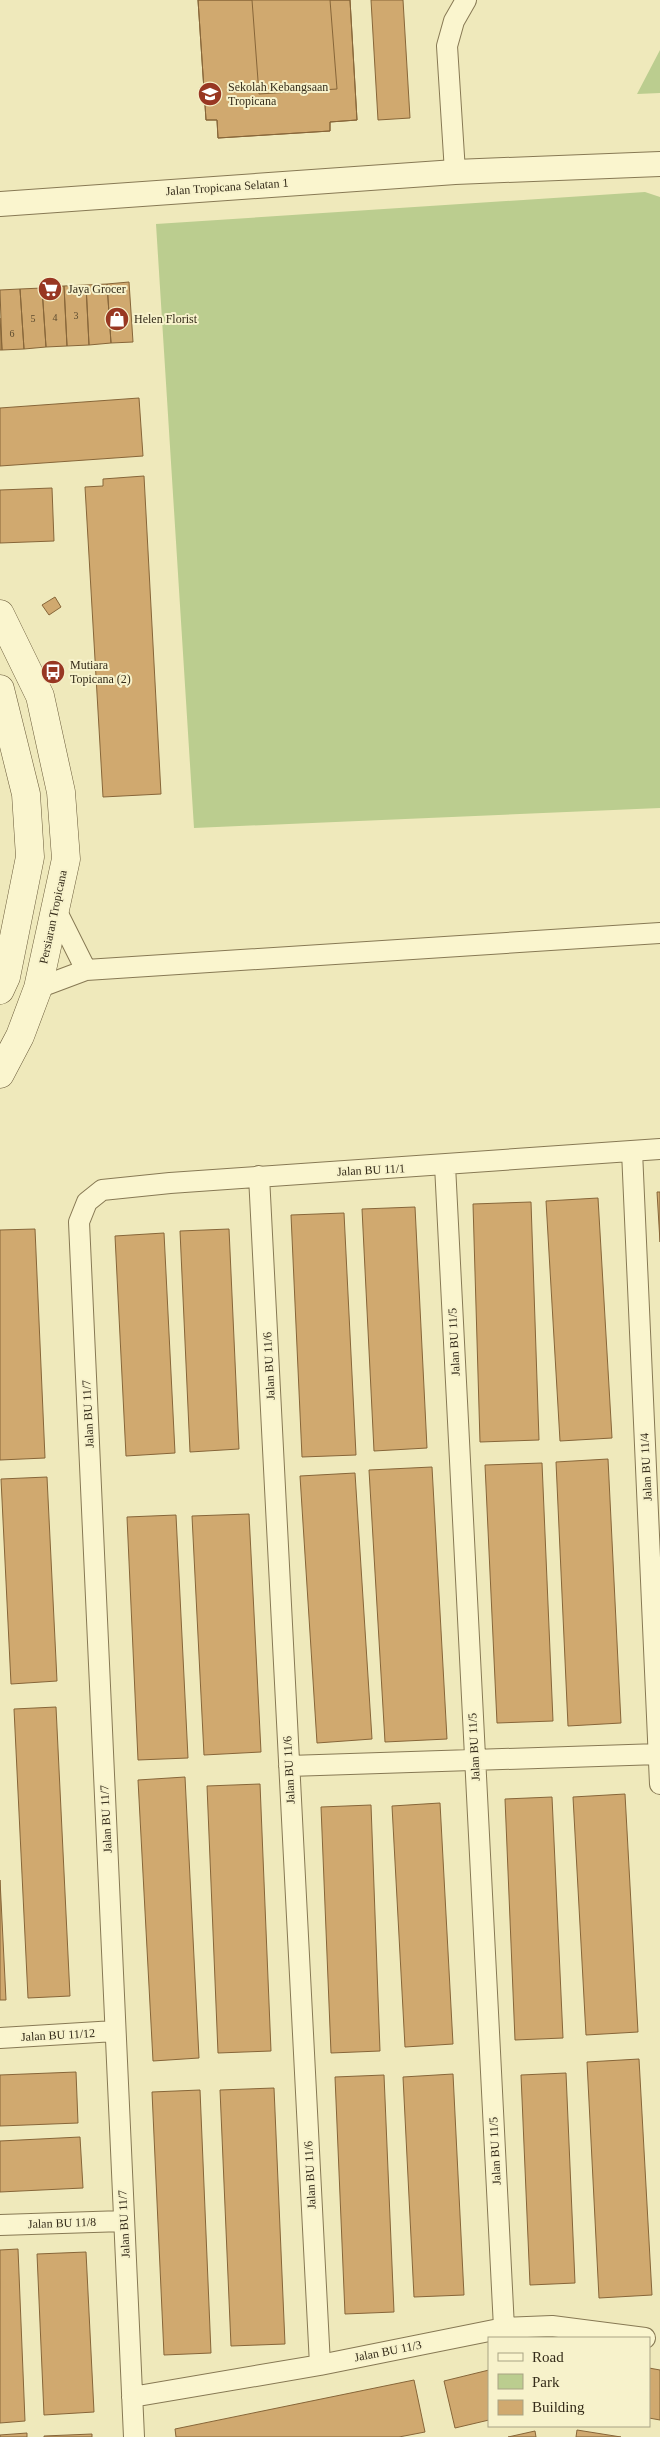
<svg xmlns="http://www.w3.org/2000/svg" width="660" height="2437" font-family="Georgia,serif">
<style>
.green{fill:#bbcd8f}
.building{fill:#d0a96f;stroke:#876639}
.lines{fill:none;stroke-linecap:round;stroke-linejoin:round}
.minor-casing{stroke:#877954;stroke-width:22}
.tertiary-casing{stroke:#877954;stroke-width:26}
.secondary-casing{stroke:#685938;stroke-width:29}
.minor{stroke:#faf5ce;stroke-width:20}
.tertiary{stroke:#faf5ce;stroke-width:24}
.secondary{stroke:#faf5ce;stroke-width:28}
.labels{text-anchor:middle;stroke-width:4;stroke-linejoin:round;paint-order:stroke}
.number-label{font-size:10px;fill:#5c4b2f}
.poi-label{font-size:12px;fill:#352c1a;stroke:#f7f2cb;text-anchor:start}
.street-label{font-size:12px;fill:#352c1a;stroke:#f7f2cb}
</style>
<rect width="100%" height="100%" fill="#efe9bb"/>
<path class="green" d="M660,50V93L637,94Z
M645,192L660,197V808L194,828L156,224Z"/>
<path class="building" d="M198,0H252L259,94L337,89L330,0H350L357,120L330,122V131L218,138L217,120H206Z
M198,0H350L357,120L330,122V131L218,138L217,120H206Z
M371,0H403L410,118L378,120Z
M129,282L133,342L111,343L107,284Z
M107,284L111,343L89,345L86,285Z
M86,285L89,345L67,346L64,286Z
M64,286L67,346L46,347L42,288Z
M42,288L46,347L24,349L20,289Z
M20,289L24,349L2,350L0,290Z
M0,318L2,350H0Z
M139,398L143,456L0,466V408Z
M144,476L161,794L103,797L85,487L103,486V479Z
M52,488L54,541L0,543V490Z
M55,597L61,607L49,615L42,605Z
M657,1192H660V1242Z
M598,1198L612,1438L560,1441L546,1201Z
M531,1202L539,1440L480,1442L473,1204Z
M415,1207L427,1448L374,1451L362,1209Z
M344,1213L356,1455L302,1457L291,1215Z
M35,1229L45,1458L0,1460V1230Z
M229,1229L239,1449L190,1452L180,1231Z
M164,1233L175,1453L126,1456L115,1236Z
M608,1459L621,1723L568,1726L556,1462Z
M542,1463L553,1721L497,1723L485,1465Z
M432,1467L447,1739L385,1742L369,1470Z
M355,1473L372,1739L317,1743L300,1476Z
M47,1477L57,1681L11,1684L1,1479Z
M249,1514L261,1752L204,1755L192,1516Z
M176,1515L188,1758L138,1760L127,1517Z
M56,1707L70,1996L28,1998L14,1709Z
M185,1777L199,2058L153,2061L138,1780Z
M260,1784L271,2051L218,2053L207,1786Z
M625,1794L638,2032L586,2035L573,1797Z
M552,1797L563,2038L515,2040L505,1799Z
M440,1803L453,2044L405,2047L392,1806Z
M371,1805L380,2051L331,2053L321,1807Z
M0,1880L6,2000H0Z
M639,2059L652,2295L599,2298L587,2062Z
M76,2072L78,2123L0,2126V2075Z
M566,2073L575,2283L530,2285L521,2075Z
M453,2074L464,2295L414,2297L403,2077Z
M384,2075L394,2312L345,2314L335,2077Z
M274,2088L285,2344L231,2346L220,2090Z
M200,2090L211,2353L164,2355L152,2092Z
M80,2137L83,2188L0,2192V2141Z
M18,2249L25,2421L0,2423V2250Z
M86,2252L94,2412L44,2415L37,2254Z
M649,2368L660,2370V2420L649,2418Z
M489,2370V2420L455,2428L444,2381Z
M414,2380L425,2432L399,2437H176L175,2429Z
M577,2430L621,2437H576Z
M535,2431L536,2437H508Z
M27,2433V2437H0V2435Z
M92,2434V2437H44V2436Z"/>
<g class="lines">
<g class="minor-casing">
<path id="minor" d="M455,172L447,46L454,21L466,0
M86,970L660,933
M38,988L86,970L56,910
M632,1151L660,1784
M445,1165L504,2328
M259,1176L320,2365
M289,1766L659,1754
M0,2038L115,2031
M0,2225L124,2221
M132,2397L320,2365L504,2328L552,2326L645,2338
M134,2437L79,1222L87,1202L102,1190L170,1183L660,1149"/>
</g>
<g class="tertiary-casing">
<path id="tertiary" d="M0,204L455,172L660,164"/>
</g>
<g class="secondary-casing">
<path id="secondary" d="M0,614L40,696L61,792L66,859L38,988L20,1036L0,1074
M0,689L26,794L30,857L6,977L0,990"/>
</g>
<use href="#minor" class="minor"/>
<use href="#tertiary" class="tertiary"/>
<use href="#secondary" class="secondary"/>
</g>
<defs>
<g id="school-disc" transform="scale(1.25)"><circle r="9.5" fill="#983722" stroke="#f7f2cb"/><path d="M0-5L7-2L0 1L-7-2ZM-4 1L0 2.5L4 1V4Q0 6-4 4Z" fill="#fff"/></g>
<g id="supermarket-disc" transform="scale(1.25)"><circle r="9.5" fill="#983722" stroke="#f7f2cb"/><path d="M-6-5.5h2.5l.6 2H6L4.5 2H-2.5L-4.4-4H-6ZM-1.5 3.2a1.3 1.3 0 1 0 .1 0ZM3 3.2a1.3 1.3 0 1 0 .1 0Z" fill="#fff"/></g>
<g id="shop-disc" transform="scale(1.25)"><circle r="9.5" fill="#983722" stroke="#f7f2cb"/><path d="M-5-2.5h2.3a2.7 3.5 0 0 1 5.4 0H5L5.5 6h-11ZM-1.5-2.5h3a1.5 2.3 0 0 0-3 0Z" fill="#fff"/></g>
<g id="bus-disc" transform="scale(1.25)"><circle r="9.5" fill="#983722" stroke="#f7f2cb"/><path d="M-5-6H5V4H4V6H2V4H-2V6H-4V4H-5ZM-3.5-4V0h7V-4ZM-3.5 1.2v1.5H-2V1.2ZM2 1.2v1.5H3.5V1.2Z" fill="#fff"/></g>
</defs>
<g fill-rule="evenodd">
<use href="#school-disc" x="210" y="94"/>
<use href="#supermarket-disc" x="50" y="289"/>
<use href="#shop-disc" x="117" y="319"/>
<use href="#bus-disc" x="53" y="672"/>
</g>
<g class="labels">
<g class="number-label">
<text x="76" y="319">3</text>
<text x="55" y="321">4</text>
<text x="33" y="322">5</text>
<text x="12" y="337">6</text>
</g>
<g class="poi-label">
<text x="228" y="91">Sekolah Kebangsaan<tspan x="228" dy="14">Tropicana</tspan></text>
<text x="68" y="293">Jaya Grocer</text>
<text x="134" y="323">Helen Florist</text>
<text x="70" y="669">Mutiara<tspan x="70" dy="14">Topicana (2)</tspan></text>
</g>
<g class="street-label">
<text transform="translate(227 187) rotate(-4)" y="4">Jalan Tropicana Selatan 1</text>
<text transform="translate(53 917) rotate(-78)" y="4">Persiaran Tropicana</text>
<text transform="translate(371 1170) rotate(-3)" y="4">Jalan BU 11/1</text>
<text transform="translate(454 1342) rotate(-93)" y="4">Jalan BU 11/5</text>
<text transform="translate(269 1366) rotate(-93)" y="4">Jalan BU 11/6</text>
<text transform="translate(88 1414) rotate(-93)" y="4">Jalan BU 11/7</text>
<text transform="translate(646 1467) rotate(-93)" y="4">Jalan BU 11/4</text>
<text transform="translate(474 1747) rotate(-93)" y="4">Jalan BU 11/5</text>
<text transform="translate(289 1770) rotate(-93)" y="4">Jalan BU 11/6</text>
<text transform="translate(106 1819) rotate(-93)" y="4">Jalan BU 11/7</text>
<text transform="translate(58 2035) rotate(-3)" y="4">Jalan BU 11/12</text>
<text transform="translate(495 2151) rotate(-93)" y="4">Jalan BU 11/5</text>
<text transform="translate(310 2175) rotate(-93)" y="4">Jalan BU 11/6</text>
<text transform="translate(62 2223) rotate(-2)" y="4">Jalan BU 11/8</text>
<text transform="translate(124 2224) rotate(-93)" y="4">Jalan BU 11/7</text>
<text transform="translate(388 2351) rotate(-11)" y="4">Jalan BU 11/3</text>
</g>
</g>
<rect x="488" y="2337" width="162" height="90" fill="#f7f2cb" stroke="#a9a384"/>
<rect x="498" y="2353" width="25" height="8" fill="#faf5ce" stroke="#a9a384"/>
<text x="532" y="2362" font-size="15" fill="#352c1a">Road</text>
<rect x="498" y="2374" width="25" height="15" fill="#bbcd8f" stroke="#a9a384"/>
<text x="532" y="2387" font-size="15" fill="#352c1a">Park</text>
<rect x="498" y="2400" width="25" height="15" fill="#d0a96f" stroke="#a9a384"/>
<text x="532" y="2412" font-size="15" fill="#352c1a">Building</text>
</svg>
